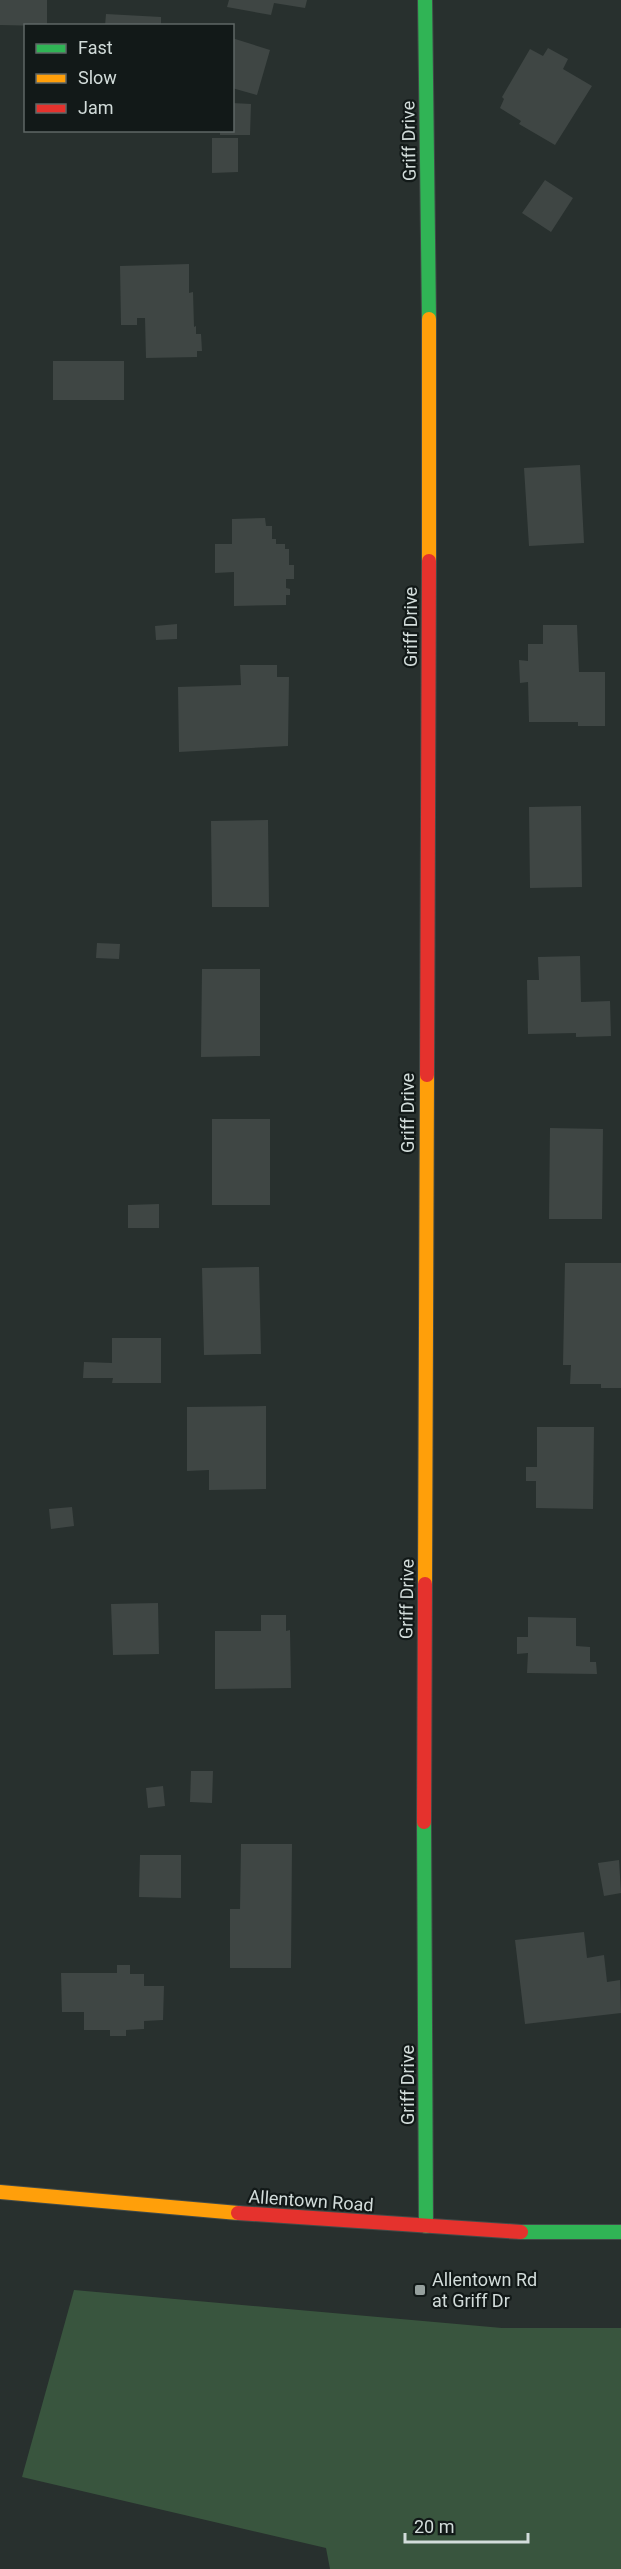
<svg xmlns="http://www.w3.org/2000/svg" width="621" height="2569" font-family="Roboto,sans-serif">
<style>
.green{fill:#39553e}
.building{fill:#3f4644}
.lines{fill:none;stroke-linecap:round;stroke-linejoin:round}
.fast-casing{stroke:#434b49;stroke-width:16}
.slow-casing{stroke:#434b49;stroke-width:16}
.jam-casing{stroke:#434b49;stroke-width:16}
.fast{stroke:#30b455;stroke-width:14}
.slow{stroke:#ff9f0a;stroke-width:14}
.jam{stroke:#e5322d;stroke-width:14}
.poi-dot{fill:#96a09e;stroke:#121918;stroke-width:2}
.labels{text-anchor:middle;stroke-width:4.5;stroke-linejoin:round;paint-order:stroke}
.street-label{font-size:18px;fill:#d2dcda;stroke:#121918}
.poi-label{font-size:18px;fill:#d2dcda;stroke:#121918;text-anchor:start}
</style>
<rect width="100%" height="100%" fill="#28302e"/>
<path class="green" d="M74,2290L502,2328H621V2569H330L326,2548L22,2477Z"/>
<path class="building" d="M0,0H47V26L0,25Z
M229,0H307L305,8L274,3L271,15L227,7Z
M106,14L161,17V26H105Z
M232,38L270,50L257,95L232,88Z
M548,48L568,59L563,69L592,86L555,145L519,124L521,121L500,108L504,99L502,97L530,49L543,56Z
M232,103L251,104L250,135H220V130H232Z
M212,138H238V172L212,173Z
M545,180L573,198L551,232L522,213Z
M189,264V293L193,292L194,327L196,326V334H201L202,351H197V357L146,358L145,318H137V325H121L120,266Z
M53,361H124V400H53Z
M580,465L584,543L529,546L524,468Z
M265,518L266,526H272V539H276V544H285V549H289V565H294V579H286V588L290,589V595H286V605L234,606V572L215,573V544H232V519Z
M177,624V639L156,640L155,626Z
M543,625H577L579,672H605V726H578V722H529L528,682L520,683L519,660L528,661V644H543Z
M240,665H277V677H289L288,746L179,752L178,687L241,685Z
M581,806L582,887L530,888L529,807Z
M268,820L269,907H212L211,821Z
M97,943L120,944L119,959L96,958Z
M580,956L581,1002L610,1001L611,1036L576,1037V1033L528,1034L527,980H539L538,957Z
M202,969H260V1056L201,1057Z
M212,1119H270V1205H212Z
M550,1128L603,1129L602,1219H549Z
M159,1204V1228H128V1205Z
M565,1263H621V1388H601V1384H570L571,1365H563Z
M259,1267L261,1354L204,1355L202,1268Z
M112,1338H161V1383H112L113,1378H83L84,1362L112,1363Z
M266,1406V1489L209,1490V1470L187,1471V1407Z
M537,1427H594L593,1509L536,1508V1481H526V1467H537Z
M72,1507L74,1526L51,1529L49,1509Z
M158,1603L159,1654L113,1655L111,1604Z
M261,1615H286V1631L290,1630L291,1688L215,1689V1631H261Z
M528,1617L576,1618V1646L590,1647V1662H596L597,1674L527,1673L528,1653L517,1654V1637H528Z
M191,1771H213L212,1803L190,1802Z
M163,1786L165,1806L148,1808L146,1788Z
M241,1844H292L291,1968H230V1909H240Z
M140,1855H181V1898L139,1897Z
M619,1860L621,1893L604,1896L598,1863Z
M584,1932L587,1958L604,1955L607,1982L620,1980L621,2013L525,2024L515,1940Z
M117,1965H130V1974H144V1986H164L163,2020L144,2021V2029L126,2030V2036H110V2030H84V2012H62L61,1973H117Z"/>
<g class="lines">
<g class="fast-casing">
<path id="fast" d="M425,0L429,319
M424,1822L426,2226
M521,2232H621"/>
</g>
<g class="slow-casing">
<path id="slow" d="M429,319V561
M425,1584L427,1075
M0,2192L238,2213"/>
</g>
<g class="jam-casing">
<path id="jam" d="M427,1075L429,561
M424,1822L425,1584
M238,2213L521,2232"/>
</g>
<use href="#fast" class="fast"/>
<use href="#slow" class="slow"/>
<use href="#jam" class="jam"/>
</g>
<rect class="poi-dot" x="414" y="2284" width="12" height="12" rx="3"/>
<g class="labels">
<g class="street-label">
<text transform="translate(409 141) rotate(-91)" y="6">Griff Drive</text>
<text transform="translate(411 627) rotate(-90)" y="6">Griff Drive</text>
<text transform="translate(408 1113) rotate(-90)" y="6">Griff Drive</text>
<text transform="translate(407 1599) rotate(-89)" y="6">Griff Drive</text>
<text transform="translate(408 2085) rotate(-90)" y="6">Griff Drive</text>
<text transform="translate(311 2201) rotate(4)" y="6">Allentown Road</text>
</g>
<g class="poi-label">
<text x="432" y="2286">Allentown Rd<tspan x="432" dy="21">at Griff Dr</tspan></text>
</g>
</g>
<rect x="24" y="24" width="210" height="108" fill="#121918" stroke="#5f6766" stroke-width="1.5"/>
<rect x="36" y="44" width="30" height="9" fill="#30b455" stroke="#5f6766" stroke-width="1.5"/>
<text x="78" y="54" font-size="18" fill="#d2dcda">Fast</text>
<rect x="36" y="74" width="30" height="9" fill="#ff9f0a" stroke="#5f6766" stroke-width="1.5"/>
<text x="78" y="84" font-size="18" fill="#d2dcda">Slow</text>
<rect x="36" y="104" width="30" height="9" fill="#e5322d" stroke="#5f6766" stroke-width="1.5"/>
<text x="78" y="114" font-size="18" fill="#d2dcda">Jam</text>
<path d="M405 2533v9h123v-9" fill="none" stroke="#d2dcda" stroke-width="3"/>
<text x="414" y="2533" font-size="18" fill="#d2dcda" stroke="#121918" stroke-width="4.5" paint-order="stroke">20 m</text>
</svg>
